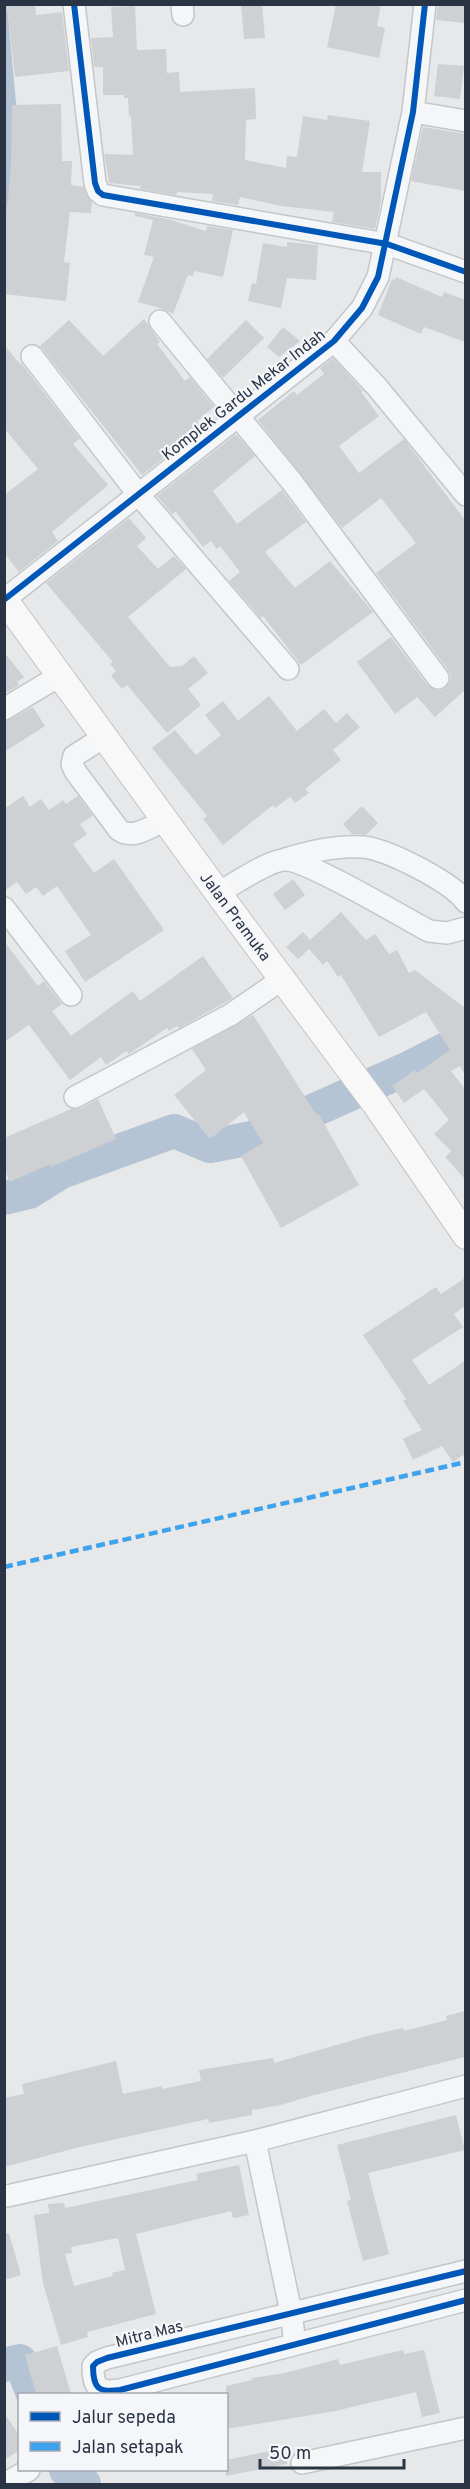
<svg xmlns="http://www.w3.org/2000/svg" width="470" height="2489" font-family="Overpass,sans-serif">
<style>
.water{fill:#b4c4d5}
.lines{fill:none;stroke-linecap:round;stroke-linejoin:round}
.river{stroke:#b4c4d5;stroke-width:34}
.building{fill:#ced0d3;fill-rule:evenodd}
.minor-casing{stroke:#c4c6c8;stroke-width:24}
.major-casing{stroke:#c2c5c8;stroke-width:28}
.minor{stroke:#f5f6f7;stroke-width:21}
.major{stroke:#f8f8f8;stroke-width:26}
.quiet{stroke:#3ea3ec;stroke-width:4.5;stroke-dasharray:9 4.5;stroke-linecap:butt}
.cycleway-casing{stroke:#f4f6f9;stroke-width:10}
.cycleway{stroke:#0057b8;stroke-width:6}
.labels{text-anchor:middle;stroke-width:4.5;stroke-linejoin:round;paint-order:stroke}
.street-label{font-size:16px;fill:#2b3445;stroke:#f4f6f9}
</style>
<rect width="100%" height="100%" fill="#e6e8ea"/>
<path class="water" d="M7,4L17,114L11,187L5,221L4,5Z"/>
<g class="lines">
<path class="river" d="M4,1198L29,1192L61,1172L174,1131L210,1146L252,1138L411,1067L466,1039
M4,2365L20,2361L33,2394
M66,2470L84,2484"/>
</g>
<path class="building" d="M7,4H35L36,15L62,12L69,71L15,77Z
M241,4H262L265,38L244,39Z
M336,4H381L377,26L385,28L379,58L327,47Z
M438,4H465V23L436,20Z
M135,6L137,50L166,49L167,73L179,72L180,92L255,88L256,119L246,120L245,160L286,168L287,156L297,157L303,116L327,120L328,115L370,121L362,172H381V201L375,229L332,222L334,212L281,206L240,197L238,205L212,201L213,194L177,192L176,195L140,189L141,186L109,183L104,154L133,155L131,116L129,117L128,98H124V95H103V67H94L91,38L113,37L111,7Z
M438,64L464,66L460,99L434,96Z
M61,104L62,161H72L71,185L83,187L92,202L91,213L70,212L64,262L70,263L66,301L4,294V210L7,211L11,165L12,105Z
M423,127L465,134V191L411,181Z
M135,213L171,220L206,231L207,226L233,230L223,277L194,271L193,276L188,275L173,314L164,309L138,302L154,257L144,255L153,220L135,216Z
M287,242L318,245L316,280L287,278L281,308L248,301L252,283L256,284L263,243L287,247Z
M396,277L442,297L444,292L465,300V342L424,327L421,334L378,315L392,279L395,280Z
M144,319L160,342L157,344L185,381L190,377L214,407L197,421L203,428L142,475L40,346L69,320L103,356Z
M246,320L264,338L223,378L207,359Z
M283,327L300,341L279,357L267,347Z
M4,345L20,364L21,363L80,439L73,444L108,485L52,532L58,541L19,572L4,553V495L38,469L4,428Z
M333,358L363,391L361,392L379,416L339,446L359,473L404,439L465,520V690L435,717L417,697L395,714L357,662L391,637L428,686L440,691L449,684L451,677L448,670L376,573L416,543L381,498L342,528L258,420L294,391L297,395L324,374L320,368Z
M235,435L238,436L255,456L213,491L237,524L282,490L306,522L265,552L295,588L330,561L373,612L301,665L263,616L261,618L229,581L240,572L220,546L217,549L211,541L203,547L176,512L172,514L157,496Z
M129,518L146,538L137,546L158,569L174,556L186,569L128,617L170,667L182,666L194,656L208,673L188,689L201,705L167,733L127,685L122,689L111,676L116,671L110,664L113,662L46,583Z
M4,652L24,677L17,682L19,685L4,694Z
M269,696L297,731L324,709L336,723L347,713L360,727L333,750L341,760L305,789L309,793L295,803L290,797L275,808L273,805L223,845L203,819L207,816L152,748L175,730L196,755L221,735L205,715L223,701L238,721Z
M33,707L45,726L4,752V722Z
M23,796L30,807L41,799L49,810L63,800L66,804L78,796L93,816L80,824L87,834L73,844L94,873L114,859L164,930L85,982L65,951L91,935L57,886L43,896L36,887L26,894L17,882L4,891V809Z
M362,806L378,823L366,835L352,834L343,824Z
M293,879L305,895L285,910L273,894Z
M341,912L366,940L375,934L389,954L397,950L409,973L415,970L465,1008V1075L460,1066L451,1071L465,1089V1179L445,1157L451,1151L434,1134L449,1120L424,1089L404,1103L392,1086L415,1070L417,1073L450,1050L426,1012L379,1037L341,975L338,977L327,961L323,965L309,949L298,959L286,947L303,932L310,940Z
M4,941L38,986L44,981L62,1004L52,1011L71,1036L133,991L140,1001L203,956L233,998L179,1028L177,1026L169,1031L167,1028L129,1054L126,1051L106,1065L101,1057L70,1080L29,1025L4,1042Z
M253,1015L316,1114L318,1113L359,1185L281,1228L241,1156L263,1143L244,1112L210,1139L174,1095L206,1070L192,1049Z
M98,1099L116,1139L51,1167L50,1164L10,1182L4,1169V1138L71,1109L81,1108Z
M465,1278V1306L454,1314L463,1327L412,1360L429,1385L465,1361V1454L453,1462L442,1446L413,1460L403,1439L422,1430L403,1401L406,1399L363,1335L436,1287L441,1294Z
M465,2011V2057L314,2095L281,2105L252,2110V2115L209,2123L208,2119L80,2147L4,2167V2098L24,2094L22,2084L116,2061L123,2094L162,2086V2089L201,2081L199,2070L273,2058L274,2063L371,2035L403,2028L404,2031L447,2020L446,2016Z
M456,2115L465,2150L368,2173L389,2254L363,2261L347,2201L351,2200L337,2145Z
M239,2165L249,2215L233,2218L231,2211L136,2234L156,2314L87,2332L88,2337L61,2345L43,2283L34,2215L49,2213L48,2204L64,2203L65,2208L198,2180L196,2174ZM118,2238L125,2270L112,2273L113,2276L74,2286L65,2254L72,2253L71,2247Z
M4,2233H9L21,2275L4,2280Z
M57,2346L71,2394H36L25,2355Z
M403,2350L404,2354L424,2350L440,2413L422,2417L416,2392L335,2411L226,2429V2386L252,2380V2378L285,2373L338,2359L340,2365Z
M4,2413L20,2436V2450L4,2460Z
M284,2448L287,2464L226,2476V2460Z"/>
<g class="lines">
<g class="minor-casing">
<path id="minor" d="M74,4L95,183L98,191L103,195L387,244L466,272
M182,4L183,15
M413,112L466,121
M160,321L292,482L438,678
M334,341L377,387L466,495
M32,356L138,494L288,669
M5,599L334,341L362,308L378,277L413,112L425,4
M4,709L59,676
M104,737L74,756L72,764L75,771L119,830C133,840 150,827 165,820
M285,859C310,852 336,845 363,847C387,849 452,882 466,902
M218,893C233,885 267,861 284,860C305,858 404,918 429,931L447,933L466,928
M4,908L71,995
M75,1097L230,1015L284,978
M255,2141L291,2312L295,2344
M7,2196L255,2141L466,2086
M466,2271L107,2358L97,2362L93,2366C93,2388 98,2393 120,2390L466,2300
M302,2463L466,2428
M4,2484L29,2470"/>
</g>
<g class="major-casing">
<path id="major" d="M4,599L218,893L376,1105L466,1236"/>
</g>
<use href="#minor" class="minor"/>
<use href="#major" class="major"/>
<path class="quiet" d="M4,1567L466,1462"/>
<g class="cycleway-casing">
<path id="cycleway" d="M74,4L95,183L98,191L103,195L387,244L466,272
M5,599L334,341L362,308L378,277L413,112L425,4
M466,2271L107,2358L97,2362L93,2366C93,2388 98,2393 120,2390L466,2300"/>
</g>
<use href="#cycleway" class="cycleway"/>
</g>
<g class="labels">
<g class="street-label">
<text transform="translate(243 394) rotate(-38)" y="6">Komplek Gardu Mekar Indah</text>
<text transform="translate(236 916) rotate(53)" y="6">Jalan Pramuka</text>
<text transform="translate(149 2333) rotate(-14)" y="6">Mitra Mas</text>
</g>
</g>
<rect width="470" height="2489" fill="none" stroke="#2b3445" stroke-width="12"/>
<rect x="18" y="2393" width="210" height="78" fill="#f4f6f9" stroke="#a4a8b1" stroke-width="1.5"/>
<rect x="30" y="2412" width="30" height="9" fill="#0057b8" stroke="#a4a8b1" stroke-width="1.5"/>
<text x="72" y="2423" font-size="18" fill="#2b3445">Jalur sepeda</text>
<rect x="30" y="2442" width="30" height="9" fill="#3ea3ec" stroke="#a4a8b1" stroke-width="1.5"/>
<text x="72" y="2453" font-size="18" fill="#2b3445">Jalan setapak</text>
<path d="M260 2459v9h144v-9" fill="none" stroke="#2b3445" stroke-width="3"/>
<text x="269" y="2459" font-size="18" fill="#2b3445" stroke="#f4f6f9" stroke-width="4.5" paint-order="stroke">50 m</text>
</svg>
